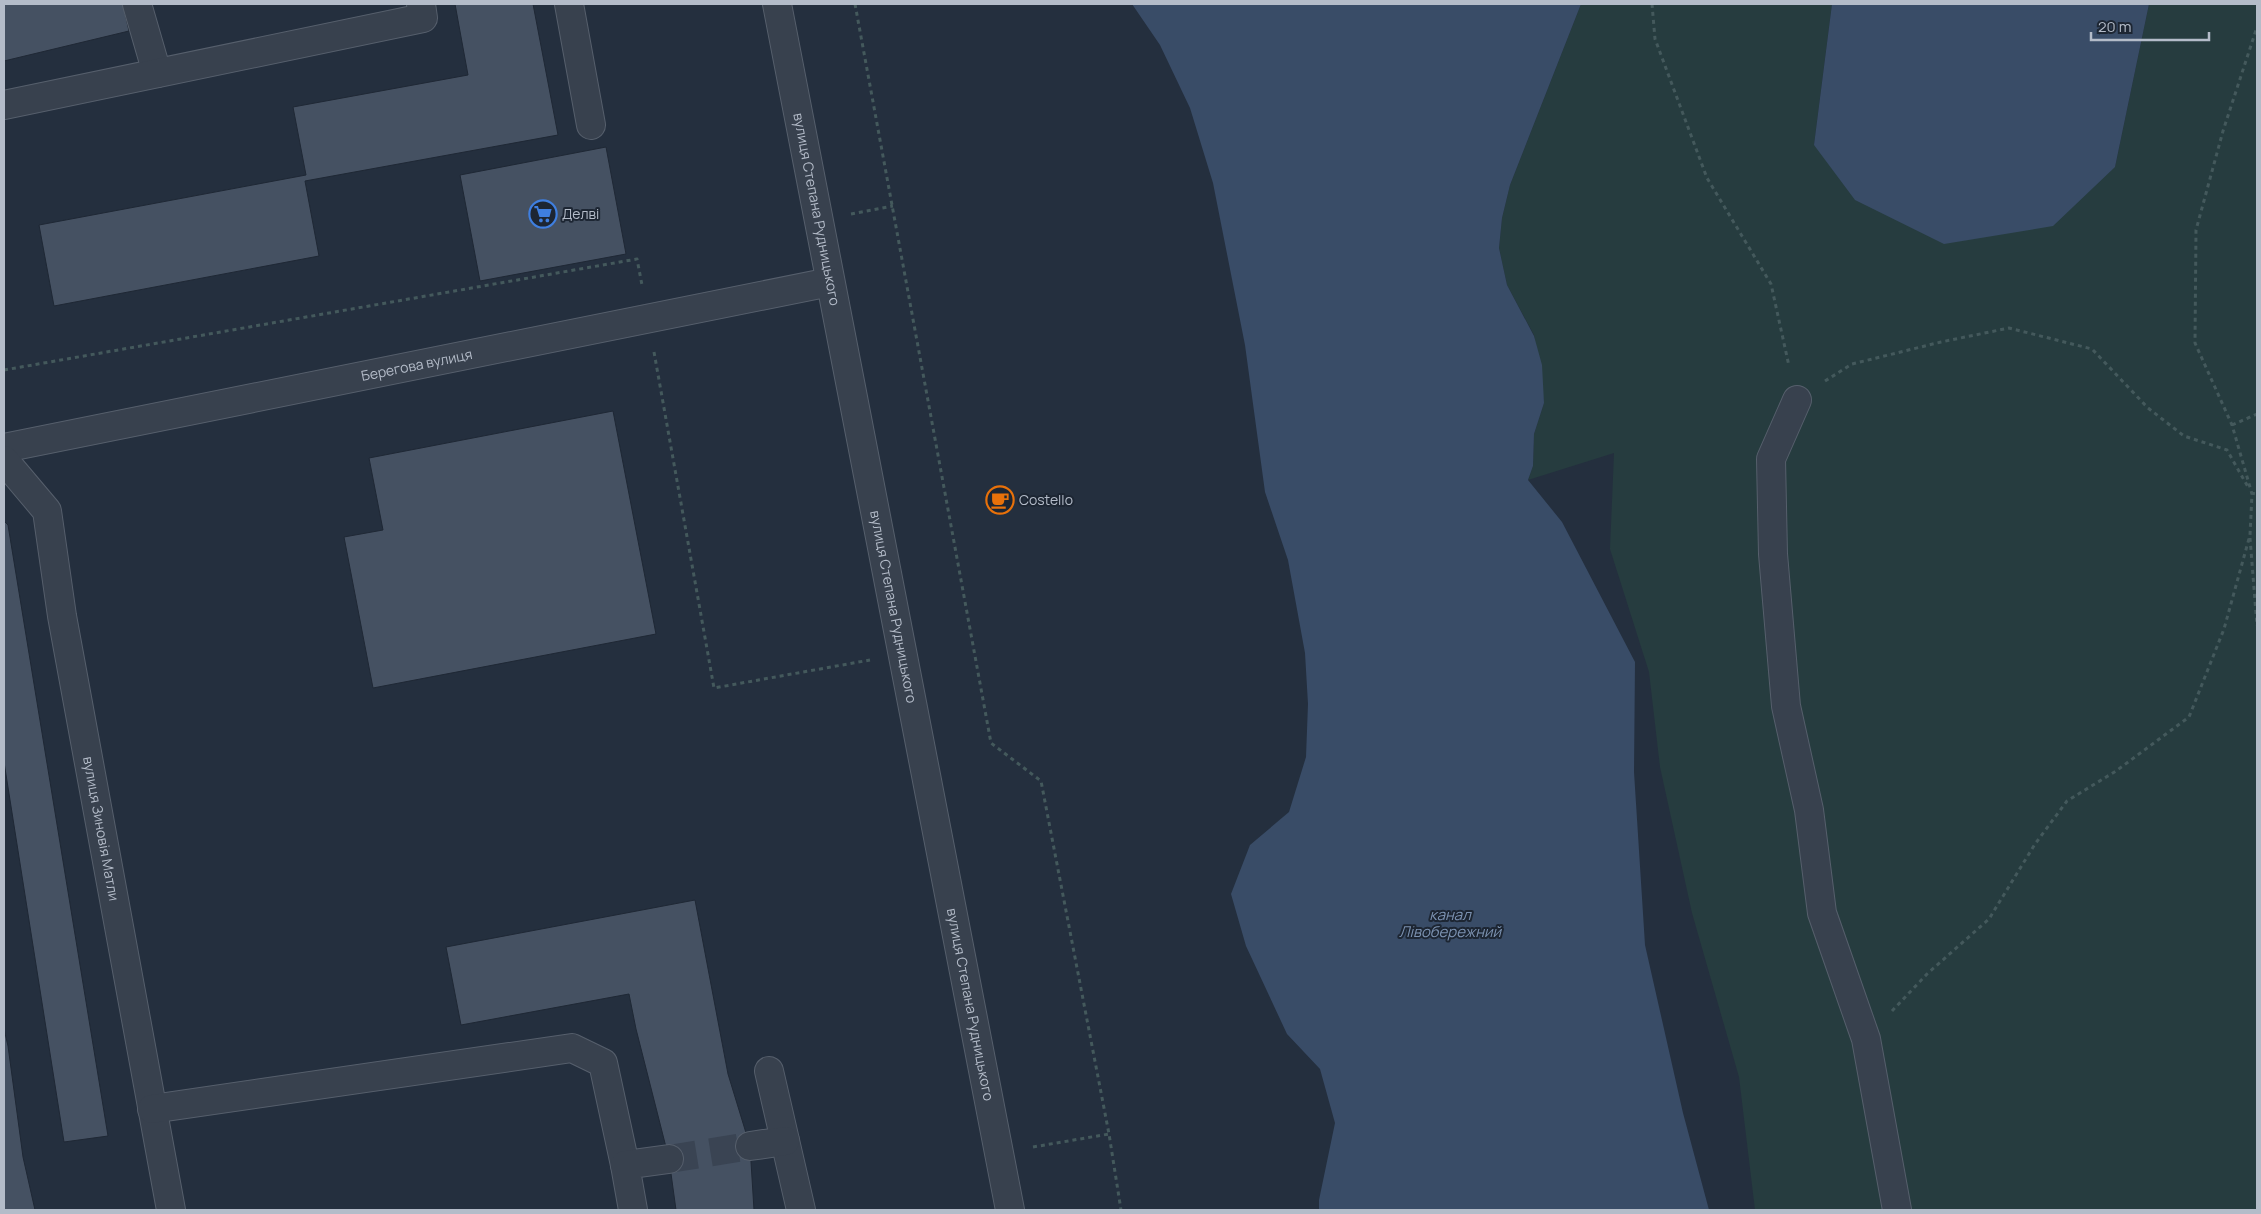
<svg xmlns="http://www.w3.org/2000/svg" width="2261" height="1214" font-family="Manrope,sans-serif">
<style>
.green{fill:#263c3f}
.water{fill:#394c67}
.building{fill:#455162;stroke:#1f2835}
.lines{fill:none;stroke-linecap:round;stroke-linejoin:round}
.minor-tunnel{stroke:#3a4453;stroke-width:28;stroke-dasharray:28 14;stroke-linecap:butt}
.minor-casing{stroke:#565f6c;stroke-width:30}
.path{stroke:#44595c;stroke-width:3;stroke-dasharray:4 4;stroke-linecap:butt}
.minor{stroke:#38414e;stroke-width:28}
.labels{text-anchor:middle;stroke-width:4;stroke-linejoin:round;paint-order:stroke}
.street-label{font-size:14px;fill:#b4bcc9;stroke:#1d2633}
.poi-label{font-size:14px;fill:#b4bcc9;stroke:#1d2633;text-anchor:start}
.water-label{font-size:15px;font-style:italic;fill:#7c92b1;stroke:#1d2633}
</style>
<rect width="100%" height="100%" fill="#242f3e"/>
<path class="green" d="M1581,4H1832L1814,145L2115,167L2149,4H2257V1210H1755L1739,1077L1692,913L1660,767L1649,672L1610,549L1614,453L1528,480L1533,466L1534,434L1544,403L1534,335L1507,285L1499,248L1502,218L1510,185Z"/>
<path class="water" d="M1132,4H1581L1510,185L1502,218L1499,248L1507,285L1534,336L1542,365L1544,403L1534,434L1533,466L1528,480L1562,522L1635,662L1634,772L1645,945L1683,1113L1709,1210H1319V1200L1335,1123L1320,1069L1287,1034L1246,946L1231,894L1250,845L1289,812L1306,757L1308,704L1305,653L1288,560L1265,492L1245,345L1213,183L1190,108L1160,45Z
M1832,4H2149L2115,167L2053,226L1944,244L1855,200L1814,145Z"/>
<path class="building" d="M4,4H123L129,31L4,61Z
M455,4H533L558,135L305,181L319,256L54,306L39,225L306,175L293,107L468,75Z
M606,147L626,254L480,281L460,175Z
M613,411L656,634L373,688L344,537L383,530L369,458Z
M4,521L8,525L108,1136L64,1142L4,762Z
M695,900L728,1074L750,1146L754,1210H676L669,1159L636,1029L629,994L461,1025L446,947Z
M4,1029L8,1046L23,1157L35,1210H4Z"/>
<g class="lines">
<path class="minor-tunnel" d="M669,1159L750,1146"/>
<g class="minor-casing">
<g id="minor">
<path d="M137,4L157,73"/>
<path d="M569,4L591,125"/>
<path id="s1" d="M777,4L1010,1210"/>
<path d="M4,105L423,18L421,4"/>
<path d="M1797,400L1771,459L1773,554L1786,706L1809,810L1822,913L1866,1039L1897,1210"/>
<path id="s2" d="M4,448L830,282"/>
<path id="s3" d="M4,460L47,511L62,616L171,1210"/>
<path d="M769,1071L801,1210"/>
<path d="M152,1109L572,1048L603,1063L625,1165"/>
<path d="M750,1146L785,1141"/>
<path d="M633,1210L625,1165L669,1159"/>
</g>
</g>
<path class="path" d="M855,4L991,743L1041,781L1109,1134L1121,1210
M1652,4L1655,39L1707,178L1771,284L1789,366
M851,214L893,206
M654,352L714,688L870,660
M4,370L637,259L642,285
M1825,381L1852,364L1941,342L2009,328L2092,349L2148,408L2184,436L2227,450L2248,487
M2232,425L2257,414
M2251,493L2257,494
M2250,538L2257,626
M1892,1011L1927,974L1989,919L2035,844L2067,801L2116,771L2189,717L2224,629L2250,535L2252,494L2232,425L2195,343L2196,230L2223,131L2257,27
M1033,1147L1109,1134"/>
<use href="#minor" class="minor"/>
</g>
<defs>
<g id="supermarket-ring" transform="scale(1.4375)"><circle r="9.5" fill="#1d2633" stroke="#3f7fe0" stroke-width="1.5"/><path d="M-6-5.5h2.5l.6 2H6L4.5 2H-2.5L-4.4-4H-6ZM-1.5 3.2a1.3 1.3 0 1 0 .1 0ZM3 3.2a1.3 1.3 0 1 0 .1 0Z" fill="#3f7fe0"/></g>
<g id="cafe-ring" transform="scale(1.4375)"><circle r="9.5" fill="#1d2633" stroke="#e8710a" stroke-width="1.5"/><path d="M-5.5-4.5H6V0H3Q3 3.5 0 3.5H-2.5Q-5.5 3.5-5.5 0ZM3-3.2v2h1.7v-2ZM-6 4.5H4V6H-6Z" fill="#e8710a"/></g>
</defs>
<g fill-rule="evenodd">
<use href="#supermarket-ring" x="543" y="214"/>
<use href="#cafe-ring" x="1000" y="500"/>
</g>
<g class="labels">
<g class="street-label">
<text dy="5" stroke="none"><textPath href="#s1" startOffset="209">вулиця Степана Рудницького</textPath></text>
<text dy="5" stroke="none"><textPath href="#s2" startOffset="421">Берегова вулиця</textPath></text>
<text dy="5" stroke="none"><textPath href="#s1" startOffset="614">вулиця Степана Рудницького</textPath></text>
<text dy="5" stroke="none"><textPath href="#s3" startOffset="389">вулиця Зиновія Матли</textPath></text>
<text dy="5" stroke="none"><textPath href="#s1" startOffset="1019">вулиця Степана Рудницького</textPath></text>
</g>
<g class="poi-label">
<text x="562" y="219">Делві</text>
<text x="1019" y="505">Costello</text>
</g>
<g class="water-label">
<text x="1450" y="920">канал<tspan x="1450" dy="17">Лівобережний</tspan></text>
</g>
</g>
<rect width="2261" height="1214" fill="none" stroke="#b4bcc9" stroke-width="10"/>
<path d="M2091 32v8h118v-8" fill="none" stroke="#b4bcc9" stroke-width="2.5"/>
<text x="2098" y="32" font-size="15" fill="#b4bcc9" stroke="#1d2633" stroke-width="4" paint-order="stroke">20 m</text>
</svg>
